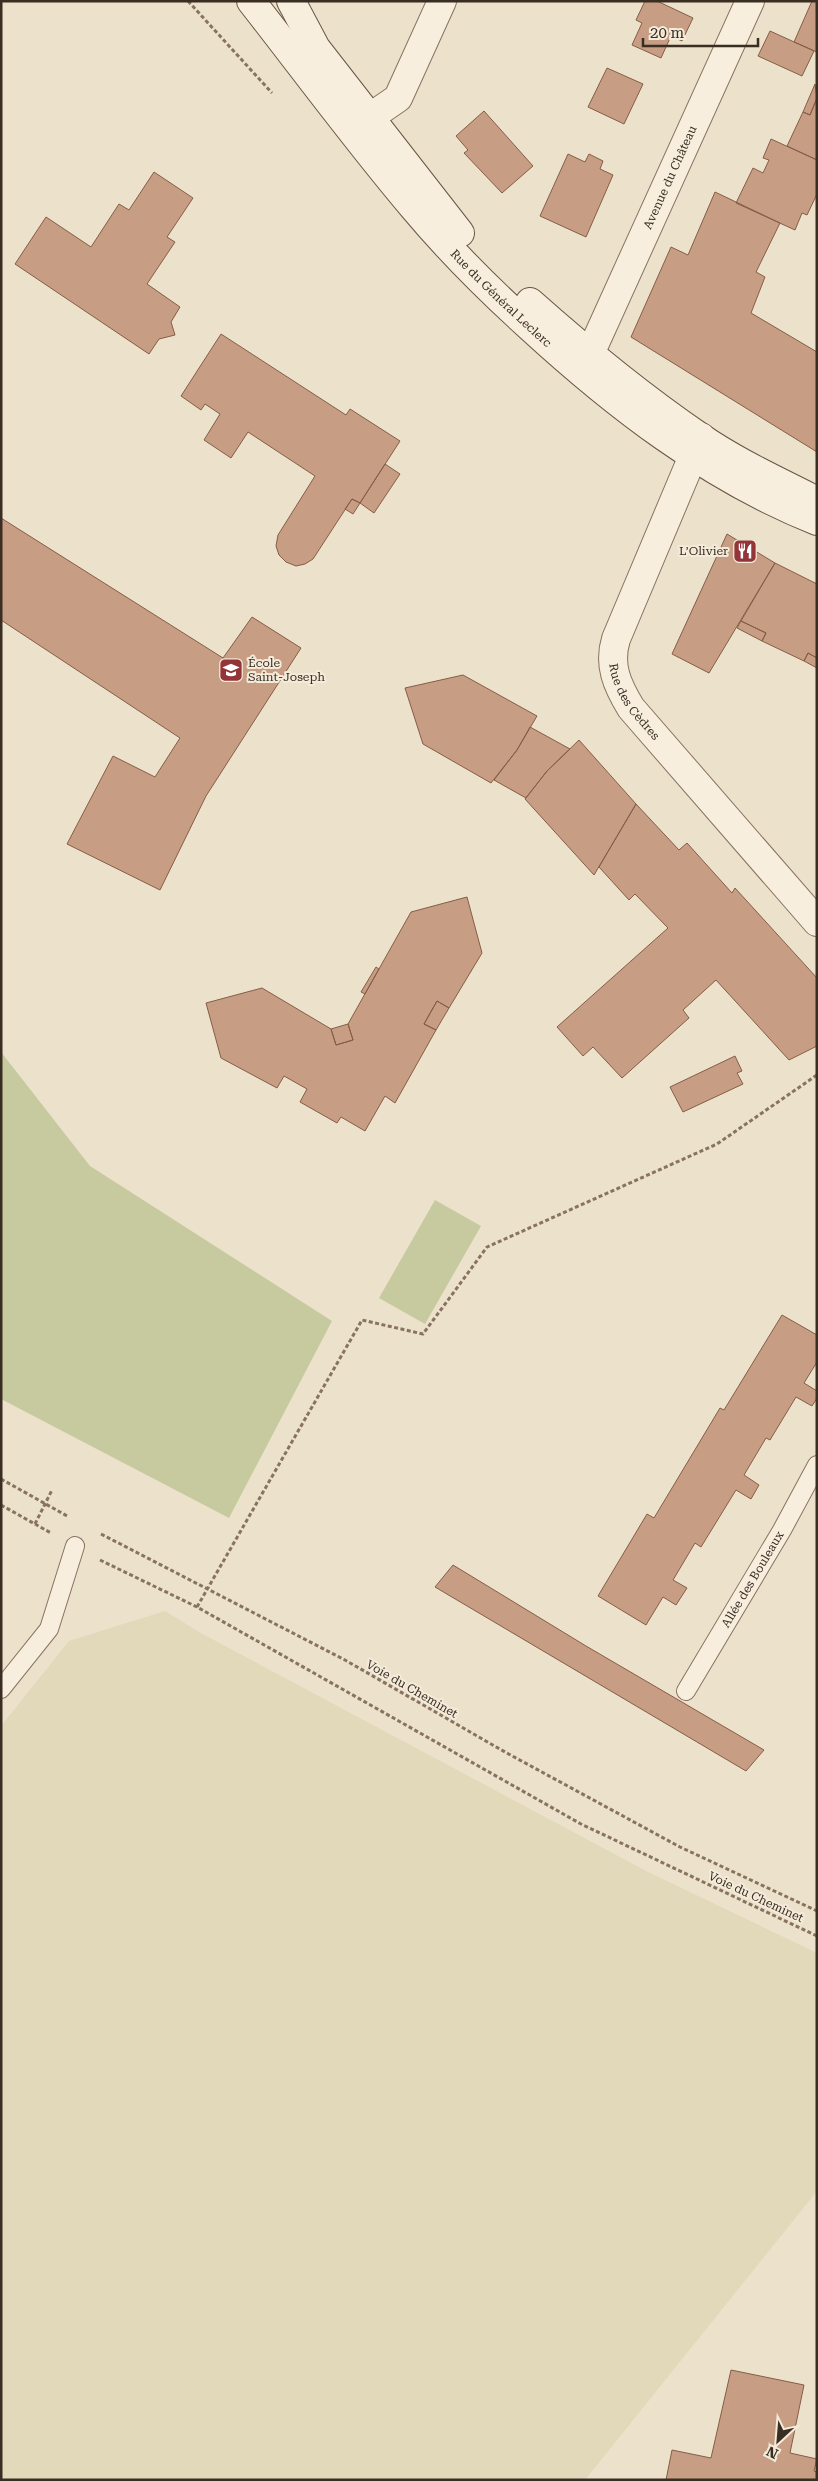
<svg xmlns="http://www.w3.org/2000/svg" width="818" height="2481" font-family="'Roboto Serif',serif">
<style>
.farmland{fill:#e1d9b9}
.green{fill:#c7ca9f}
.building{fill:#c79d84;stroke:#865d47}
.lines{fill:none;stroke-linecap:round;stroke-linejoin:round}
.lane-casing{stroke:#887360;stroke-width:20}
.street-casing{stroke:#887360;stroke-width:30}
.secondary-casing{stroke:#6a5543;stroke-width:30}
.path{stroke:#887360;stroke-width:3;stroke-dasharray:4 2.5;stroke-linecap:butt}
.lane{stroke:#f7eede;stroke-width:18}
.street{stroke:#f7eede;stroke-width:28}
.secondary{stroke:#f7eede;stroke-width:28}
.labels{text-anchor:middle;stroke-width:4;stroke-linejoin:round;paint-order:stroke}
.street-label{font-size:12px;fill:#3a2d22;stroke:#f4ebda}
.poi-label{font-size:12px;fill:#3a2d22;stroke:#f4ebda;text-anchor:end}
</style>
<rect width="100%" height="100%" fill="#ece1cb"/>
<path class="farmland" d="M165,1611L199,1632L648,1872L817,1953V2191L585,2480H1V1726L69,1641Z"/>
<path class="green" d="M1,1052L90,1166L332,1321L229,1518L1,1399Z
M435,1200L481,1226L425,1324L379,1298Z"/>
<path class="building" d="M645,1H657L693,18L682,41L671,36L661,58L632,45L642,23L636,20Z
M812,1H817V52L794,42Z
M770,31L814,51L802,76L758,56Z
M607,68L643,84L624,124L588,107Z
M815,84L817,98L810,115L803,112Z
M817,98V160L787,146L803,112L810,115Z
M484,111L533,166L502,193L464,153L468,150L456,136Z
M771,139L817,160V194L807,215L802,213L795,230L736,203L753,168L763,173L769,160L763,158Z
M568,154L585,162L589,154L603,161L600,169L613,175L586,237L540,216Z
M154,172L193,198L167,237L175,242L147,284L180,307L171,322L175,335L159,339L149,354L15,264L46,217L91,247L119,204L129,210Z
M715,192L780,223L756,272L765,277L751,313L817,352V452L631,337L671,247L688,255Z
M221,334L346,415L350,409L400,441L360,503L352,499L313,559L305,564L296,566L286,562L279,555L276,546L278,535L315,476L248,432L231,458L204,440L220,414L205,404L201,410L181,396Z
M385,464L400,474L374,513L360,503Z
M352,499L360,503L353,514L345,509Z
M1,518L223,658L252,617L301,648L206,796L160,890L67,844L113,756L155,777L180,738L1,620Z
M727,534L775,563L709,673L672,654Z
M775,563L817,584V658L808,653L804,661L762,641L766,633L741,621Z
M741,621L766,633L762,641L737,628Z
M808,653L817,658V668L804,661Z
M463,675L537,716L517,750L491,783L423,744L405,688Z
M530,727L570,749L547,771L526,798L494,780L517,750Z
M579,740L636,804L594,875L525,799L547,771Z
M636,804L679,850L687,843L732,893L735,888L817,978V1046L789,1060L716,980L683,1010L689,1018L622,1078L593,1047L583,1056L557,1027L668,928L635,894L629,900L599,867Z
M467,897L482,953L449,1008L437,1001L424,1024L436,1030L395,1103L385,1096L365,1131L341,1117L337,1123L300,1102L307,1089L284,1076L277,1088L221,1058L206,1003L262,988L331,1029L336,1045L353,1040L348,1024L411,912Z
M376,967L379,969L365,994L361,992Z
M437,1001L449,1008L436,1030L424,1024Z
M348,1024L353,1040L336,1045L331,1029Z
M735,1056L742,1071L737,1073L743,1084L683,1112L670,1087Z
M782,1315L817,1335V1362L804,1383L817,1391V1398L812,1406L796,1397L770,1440L766,1438L744,1475L759,1485L751,1499L736,1490L701,1547L695,1543L673,1580L687,1588L676,1605L663,1597L646,1625L598,1596L647,1514L654,1518L720,1408L724,1410Z
M453,1565L586,1646L764,1750L746,1771L435,1587Z
M731,2370L804,2385L790,2453L817,2459L814,2471L817,2472V2480H666L672,2450L711,2458Z"/>
<g class="lines">
<g class="lane-casing">
<g id="lane">
<path d="M1,1689L49,1629L75,1546"/>
<path id="s1" d="M686,1691L782,1530L817,1465"/>
</g>
</g>
<g class="street-casing">
<g id="street">
<path d="M369,118L398,98L442,1"/>
<path id="s2" d="M590,354L750,1"/>
<path id="s3" d="M701,437L616,639C608,665 617,685 631,708L817,922"/>
</g>
</g>
<g class="secondary-casing">
<g id="secondary">
<path id="s4" d="M251,1C305,70 357,141 413,207C449,250 489,290 530,327C615,405 709,478 817,521"/>
<path d="M291,1L316,48L460,233"/>
<path d="M530,302C584,350 640,396 700,437C736,462 778,481 817,501"/>
</g>
</g>
<path class="path" d="M188,1L272,93
M1,1479L69,1517
M1,1505L51,1533
M35,1524L52,1490
M101,1534L345,1660L505,1752L680,1847L817,1911
M100,1560L197,1607L581,1824L817,1936
M197,1607L362,1320L423,1334L487,1247L717,1144L817,1075"/>
<use href="#lane" class="lane"/>
<use href="#street" class="street"/>
<use href="#secondary" class="secondary"/>
</g>
<defs>
<g id="restaurant-square" transform="scale(1.25)"><rect x="-9" y="-9" width="18" height="18" rx="4" fill="#933439" stroke="#f4ebda"/><path d="M-5-6h1v4h1v-4h1v4h1v-4h1v5L-1.5 .5V6h-2V.5L-5-1ZM5-6V6H3V1.5H1.5Q1.5-4 5-6Z" fill="#fff"/></g>
<g id="school-square" transform="scale(1.25)"><rect x="-9" y="-9" width="18" height="18" rx="4" fill="#933439" stroke="#f4ebda"/><path d="M0-5L7-2L0 1L-7-2ZM-4 1L0 2.5L4 1V4Q0 6-4 4Z" fill="#fff"/></g>
</defs>
<g fill-rule="evenodd">
<use href="#restaurant-square" x="745" y="551"/>
<use href="#school-square" x="231" y="670"/>
</g>
<g class="labels">
<g class="street-label">
<text dy="4" stroke="none"><textPath href="#s2" startOffset="194">Avenue du Château</textPath></text>
<text dy="4" stroke="none"><textPath href="#s4" startOffset="389">Rue du Général Leclerc</textPath></text>
<text dy="4" stroke="none"><textPath href="#s3" startOffset="288">Rue des Cèdres</textPath></text>
<text dy="4" stroke="none"><textPath href="#s1" startOffset="130">Allée des Bouleaux</textPath></text>
<text transform="translate(412 1689) rotate(30)" y="4">Voie du Cheminet</text>
<text transform="translate(756 1897) rotate(25)" y="4">Voie du Cheminet</text>
</g>
<g class="poi-label">
<text x="728" y="555">L’Olivier</text>
<text x="248" y="667" text-anchor="start">École<tspan x="248" dy="14">Saint-Joseph</tspan></text>
</g>
</g>
<rect width="818" height="2481" fill="none" stroke="#3a2d22" stroke-width="5"/>
<g transform="translate(778 2441) rotate(206)" stroke="#f4ebda" stroke-width="4" paint-order="stroke">
<path d="M0-4L9 19L0 12L-9 19Z" fill="#3a2d22"/>
<text y="-8" font-size="14" font-weight="bold" text-anchor="middle" fill="#3a2d22">N</text>
</g>
<path d="M643 38v8h115v-8" fill="none" stroke="#3a2d22" stroke-width="2.5"/>
<text x="650" y="38" font-size="15" fill="#3a2d22" stroke="#f4ebda" stroke-width="4" paint-order="stroke">20 m</text>
</svg>
